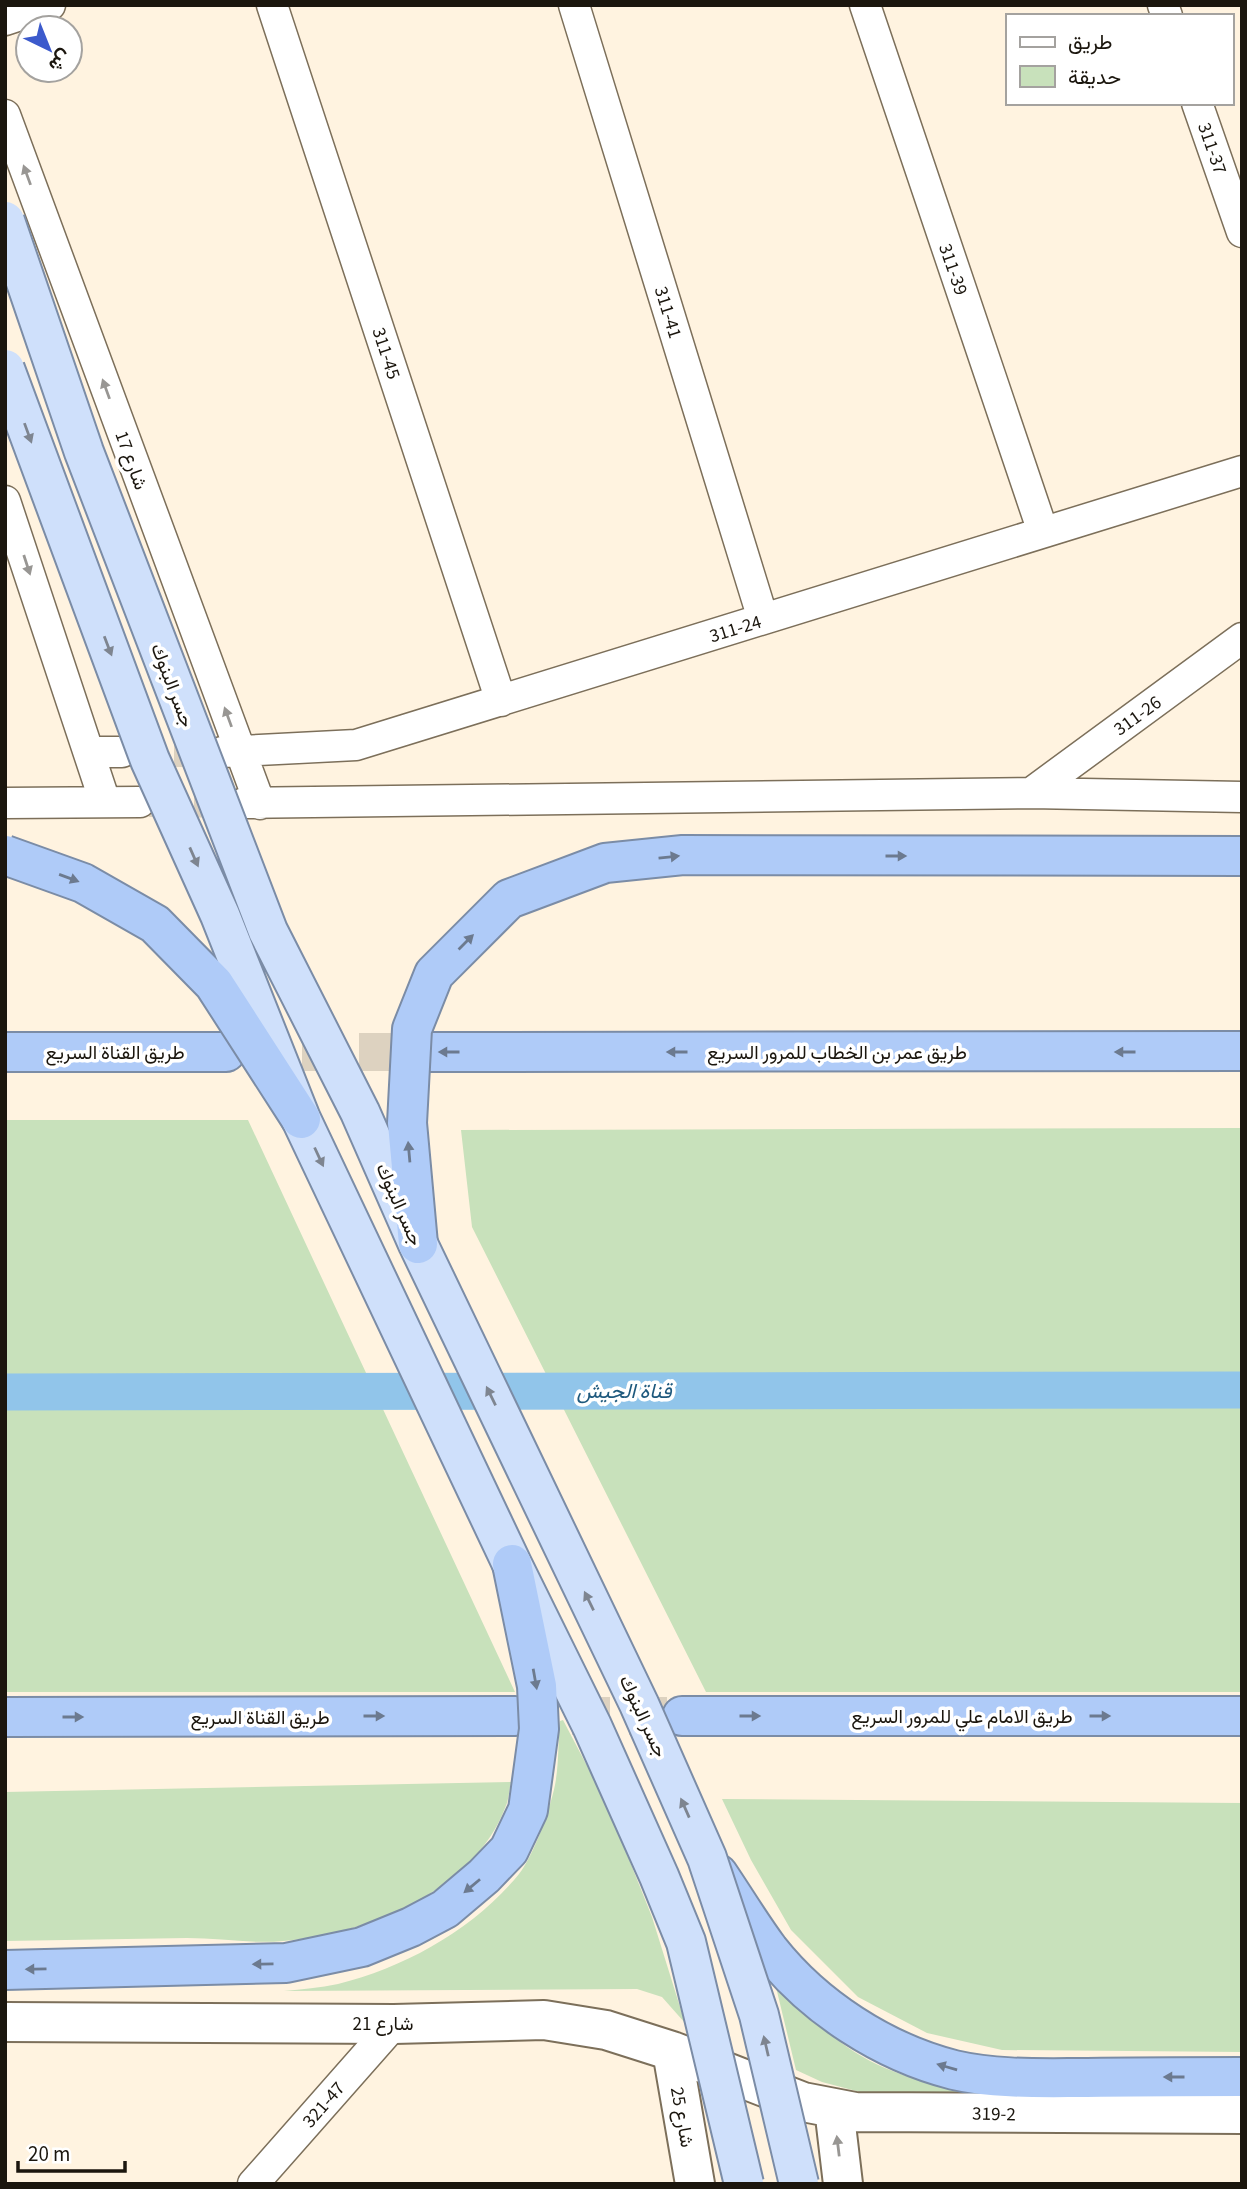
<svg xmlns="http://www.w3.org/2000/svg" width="1247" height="2189" font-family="'Source Sans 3',Vazirmatn,sans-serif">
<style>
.green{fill:#c8e1bb}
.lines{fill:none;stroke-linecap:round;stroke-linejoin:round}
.canal{stroke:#91c5ea;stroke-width:37}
.minor-tunnel{stroke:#ddd2c0;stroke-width:30;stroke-dasharray:30 15;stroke-linecap:butt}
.motorway-tunnel{stroke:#ddd2c0;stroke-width:38;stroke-dasharray:38 19;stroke-linecap:butt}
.minor-casing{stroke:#7c6f5a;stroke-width:33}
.tertiary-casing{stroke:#7c6f5a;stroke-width:42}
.motorway-casing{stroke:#7b8ca6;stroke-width:42}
.minor{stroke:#fff;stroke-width:30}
.tertiary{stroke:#fff;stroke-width:38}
.motorway{stroke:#afcbf8;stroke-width:38}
.primary-bridge-casing{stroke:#7b8ca6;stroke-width:42;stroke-linecap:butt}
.motorway-bridge-casing{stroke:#7b8ca6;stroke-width:42;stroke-linecap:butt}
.primary-bridge{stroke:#cfe0fb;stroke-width:38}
.motorway-bridge{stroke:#afcbf8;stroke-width:38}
.oneway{fill:#989693}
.oneway2{fill:#7e8590}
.oneway3{fill:#6c7a8f}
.labels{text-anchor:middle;stroke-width:7;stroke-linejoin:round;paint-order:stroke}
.street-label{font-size:19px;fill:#1b160e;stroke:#fff}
.water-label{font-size:21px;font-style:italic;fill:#1e597d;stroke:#fff}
</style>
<rect width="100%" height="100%" fill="#fff3e0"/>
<path class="green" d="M5,1120H248L515,1692H5Z
M1242,1128V1692H706L472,1227L461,1130Z
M563,1720L607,1804L652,1917L685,2023L662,1997L637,1989L284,1991C302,1989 320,1988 338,1984C406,1967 474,1929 519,1874C534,1855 550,1809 555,1785C559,1764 558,1742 560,1721Z
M511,1782C509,1790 509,1800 505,1808C473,1892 366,1934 283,1941C252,1944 219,1938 187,1938C126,1939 66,1940 5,1941V1792Z
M722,1799L1242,1803V2052L1002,2050L927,2033L858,1997L791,1930L751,1860Z
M775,1983C807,2015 842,2050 885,2068C915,2081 947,2087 978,2094L864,2093L822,2082L796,2070Z"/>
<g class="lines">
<path class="canal" d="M5,1392L1242,1390"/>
<path class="minor-tunnel" d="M129,752H219
M149,802L240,803"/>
<path class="motorway-tunnel" d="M245,1052H431
M515,1716H677"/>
<g class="minor-casing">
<path id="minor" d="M272,5L501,701
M574,5L763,619
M865,5L1043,532
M1163,5L1167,16
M5,20L50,5
M1197,103L1242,232
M5,115L260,804
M5,501L105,802
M89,752H122
M222,752L356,745L1242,471
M1031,793L1242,638
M5,803L140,802
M244,803L1031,793L1242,797
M253,2184L394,2024"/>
</g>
<g class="tertiary-casing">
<path id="tertiary" d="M5,2022L394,2024L544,2020L606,2030L672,2051L803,2102L855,2112L1242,2114
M672,2051L695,2184
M834,2108L843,2184"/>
</g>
<g class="motorway-casing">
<path id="motorway" d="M5,1052H226
M431,1052L1242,1051
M682,1716H1242
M5,1717L515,1716
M718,1874C735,1899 751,1926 769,1950C814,2007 883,2052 954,2070C997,2080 1043,2078 1087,2078C1139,2077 1190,2077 1242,2077"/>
</g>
<use href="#minor" class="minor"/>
<use href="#tertiary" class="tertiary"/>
<use href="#motorway" class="motorway"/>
<g class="primary-bridge-casing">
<path id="primary-bridge" d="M5,221L84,452L268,931L360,1112L418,1244L639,1704L707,1858L759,2015L799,2184
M5,369L150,760L220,915L301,1119L512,1564L592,1726L659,1876L686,1942L744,2184"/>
</g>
<g class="motorway-bridge-casing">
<path id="motorway-bridge" d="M5,855L83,883L155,924L214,984L301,1119
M418,1244L407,1123L412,1029L434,974L509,899L605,863L683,855L1242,856
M5,1970L286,1963L362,1947L411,1927L445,1909L484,1876L509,1850L528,1810L539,1729L537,1686L512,1564"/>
</g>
<use href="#primary-bridge" class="primary-bridge"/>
<use href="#motorway-bridge" class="motorway-bridge"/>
</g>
<defs><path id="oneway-solid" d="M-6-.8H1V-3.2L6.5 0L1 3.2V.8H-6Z" transform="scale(1.75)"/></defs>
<g class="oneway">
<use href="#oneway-solid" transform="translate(27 175) rotate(-110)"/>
<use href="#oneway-solid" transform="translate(106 389) rotate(-110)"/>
<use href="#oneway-solid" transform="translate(27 565) rotate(72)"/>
<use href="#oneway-solid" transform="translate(228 717) rotate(-110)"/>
<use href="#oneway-solid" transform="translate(838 2146) rotate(-97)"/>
</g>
<g class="oneway2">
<use href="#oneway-solid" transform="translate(28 433) rotate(70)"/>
<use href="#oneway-solid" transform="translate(108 646) rotate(69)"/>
<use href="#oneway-solid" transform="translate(194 857) rotate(66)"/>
<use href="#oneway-solid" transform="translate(319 1157) rotate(65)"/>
<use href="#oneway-solid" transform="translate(491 1396) rotate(-116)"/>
<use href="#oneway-solid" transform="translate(589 1601) rotate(-116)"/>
<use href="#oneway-solid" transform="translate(685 1808) rotate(-114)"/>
<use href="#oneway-solid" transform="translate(766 2046) rotate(-103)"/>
</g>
<g class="oneway3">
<use href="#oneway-solid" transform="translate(896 856)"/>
<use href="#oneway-solid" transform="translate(669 857) rotate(-6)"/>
<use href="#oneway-solid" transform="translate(69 878) rotate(20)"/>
<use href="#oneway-solid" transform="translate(466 942) rotate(-45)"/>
<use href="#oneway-solid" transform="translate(449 1052) rotate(180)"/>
<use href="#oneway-solid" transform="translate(677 1052) rotate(180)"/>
<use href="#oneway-solid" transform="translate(1125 1052) rotate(180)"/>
<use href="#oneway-solid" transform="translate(409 1152) rotate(-95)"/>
<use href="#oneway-solid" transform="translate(535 1679) rotate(80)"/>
<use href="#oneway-solid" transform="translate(374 1716)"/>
<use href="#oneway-solid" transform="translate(750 1716)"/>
<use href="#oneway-solid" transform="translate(1100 1716)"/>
<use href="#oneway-solid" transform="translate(73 1717)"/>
<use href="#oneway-solid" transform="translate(472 1886) rotate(140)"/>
<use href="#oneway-solid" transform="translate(263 1964) rotate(179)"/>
<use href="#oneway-solid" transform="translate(36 1969) rotate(179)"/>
<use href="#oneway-solid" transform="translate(947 2067) rotate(-164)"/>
<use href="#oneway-solid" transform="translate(1174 2077) rotate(180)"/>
</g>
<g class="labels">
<g class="street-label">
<text transform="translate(1213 148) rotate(71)" y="7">311-37</text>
<text transform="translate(954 269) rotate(71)" y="7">311-39</text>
<text transform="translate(669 312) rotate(73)" y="7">311-41</text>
<text transform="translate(387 353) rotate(72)" y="7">311-45</text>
<text transform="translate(132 460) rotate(70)" y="7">شارع 17</text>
<text transform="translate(735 628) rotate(-17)" y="7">311-24</text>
<text transform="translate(173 685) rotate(69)" y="7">جسر البنوك</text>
<text transform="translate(1137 715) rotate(-36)" y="7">311-26</text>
<text x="115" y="1059">طريق القناة السريع</text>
<text x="837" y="1059">طريق عمر بن الخطاب للمرور السريع</text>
<text transform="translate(400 1204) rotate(66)" y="7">جسر البنوك</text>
<text transform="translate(644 1716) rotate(65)" y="7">جسر البنوك</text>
<text x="962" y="1723">طريق الامام علي للمرور السريع</text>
<text x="260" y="1724">طريق القناة السريع</text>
<text x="383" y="2030">شارع 21</text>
<text transform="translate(323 2104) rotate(-49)" y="7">321-47</text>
<text transform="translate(994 2113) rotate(1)" y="7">319-2</text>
<text transform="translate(683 2117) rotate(80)" y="7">شارع 25</text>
</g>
<g class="water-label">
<text x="624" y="1398">قناة الجيش</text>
</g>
</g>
<rect width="1247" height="2189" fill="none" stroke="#1b160e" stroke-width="14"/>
<rect x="1006" y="14" width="228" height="91" fill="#ffffff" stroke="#a4a29f" stroke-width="2"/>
<rect x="1020" y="37" width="35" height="10" fill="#ffffff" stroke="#a4a29f" stroke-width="2"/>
<text x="1068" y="49" font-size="21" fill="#1b160e">طريق</text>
<rect x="1020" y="66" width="35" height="21" fill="#c8e1bb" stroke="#a4a29f" stroke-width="2"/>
<text x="1068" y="84" font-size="21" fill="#1b160e">حديقة</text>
<g transform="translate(49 49) rotate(137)"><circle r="33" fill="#ffffff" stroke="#a4a29f" stroke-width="2"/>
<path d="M0-5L12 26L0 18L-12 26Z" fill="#3c5acc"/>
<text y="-10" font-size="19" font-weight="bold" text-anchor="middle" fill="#1b160e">ش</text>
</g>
<path d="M18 2161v10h107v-10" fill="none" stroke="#1b160e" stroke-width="3.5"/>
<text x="28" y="2161" font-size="21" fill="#1b160e" stroke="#ffffff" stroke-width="5" paint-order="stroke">20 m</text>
</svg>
